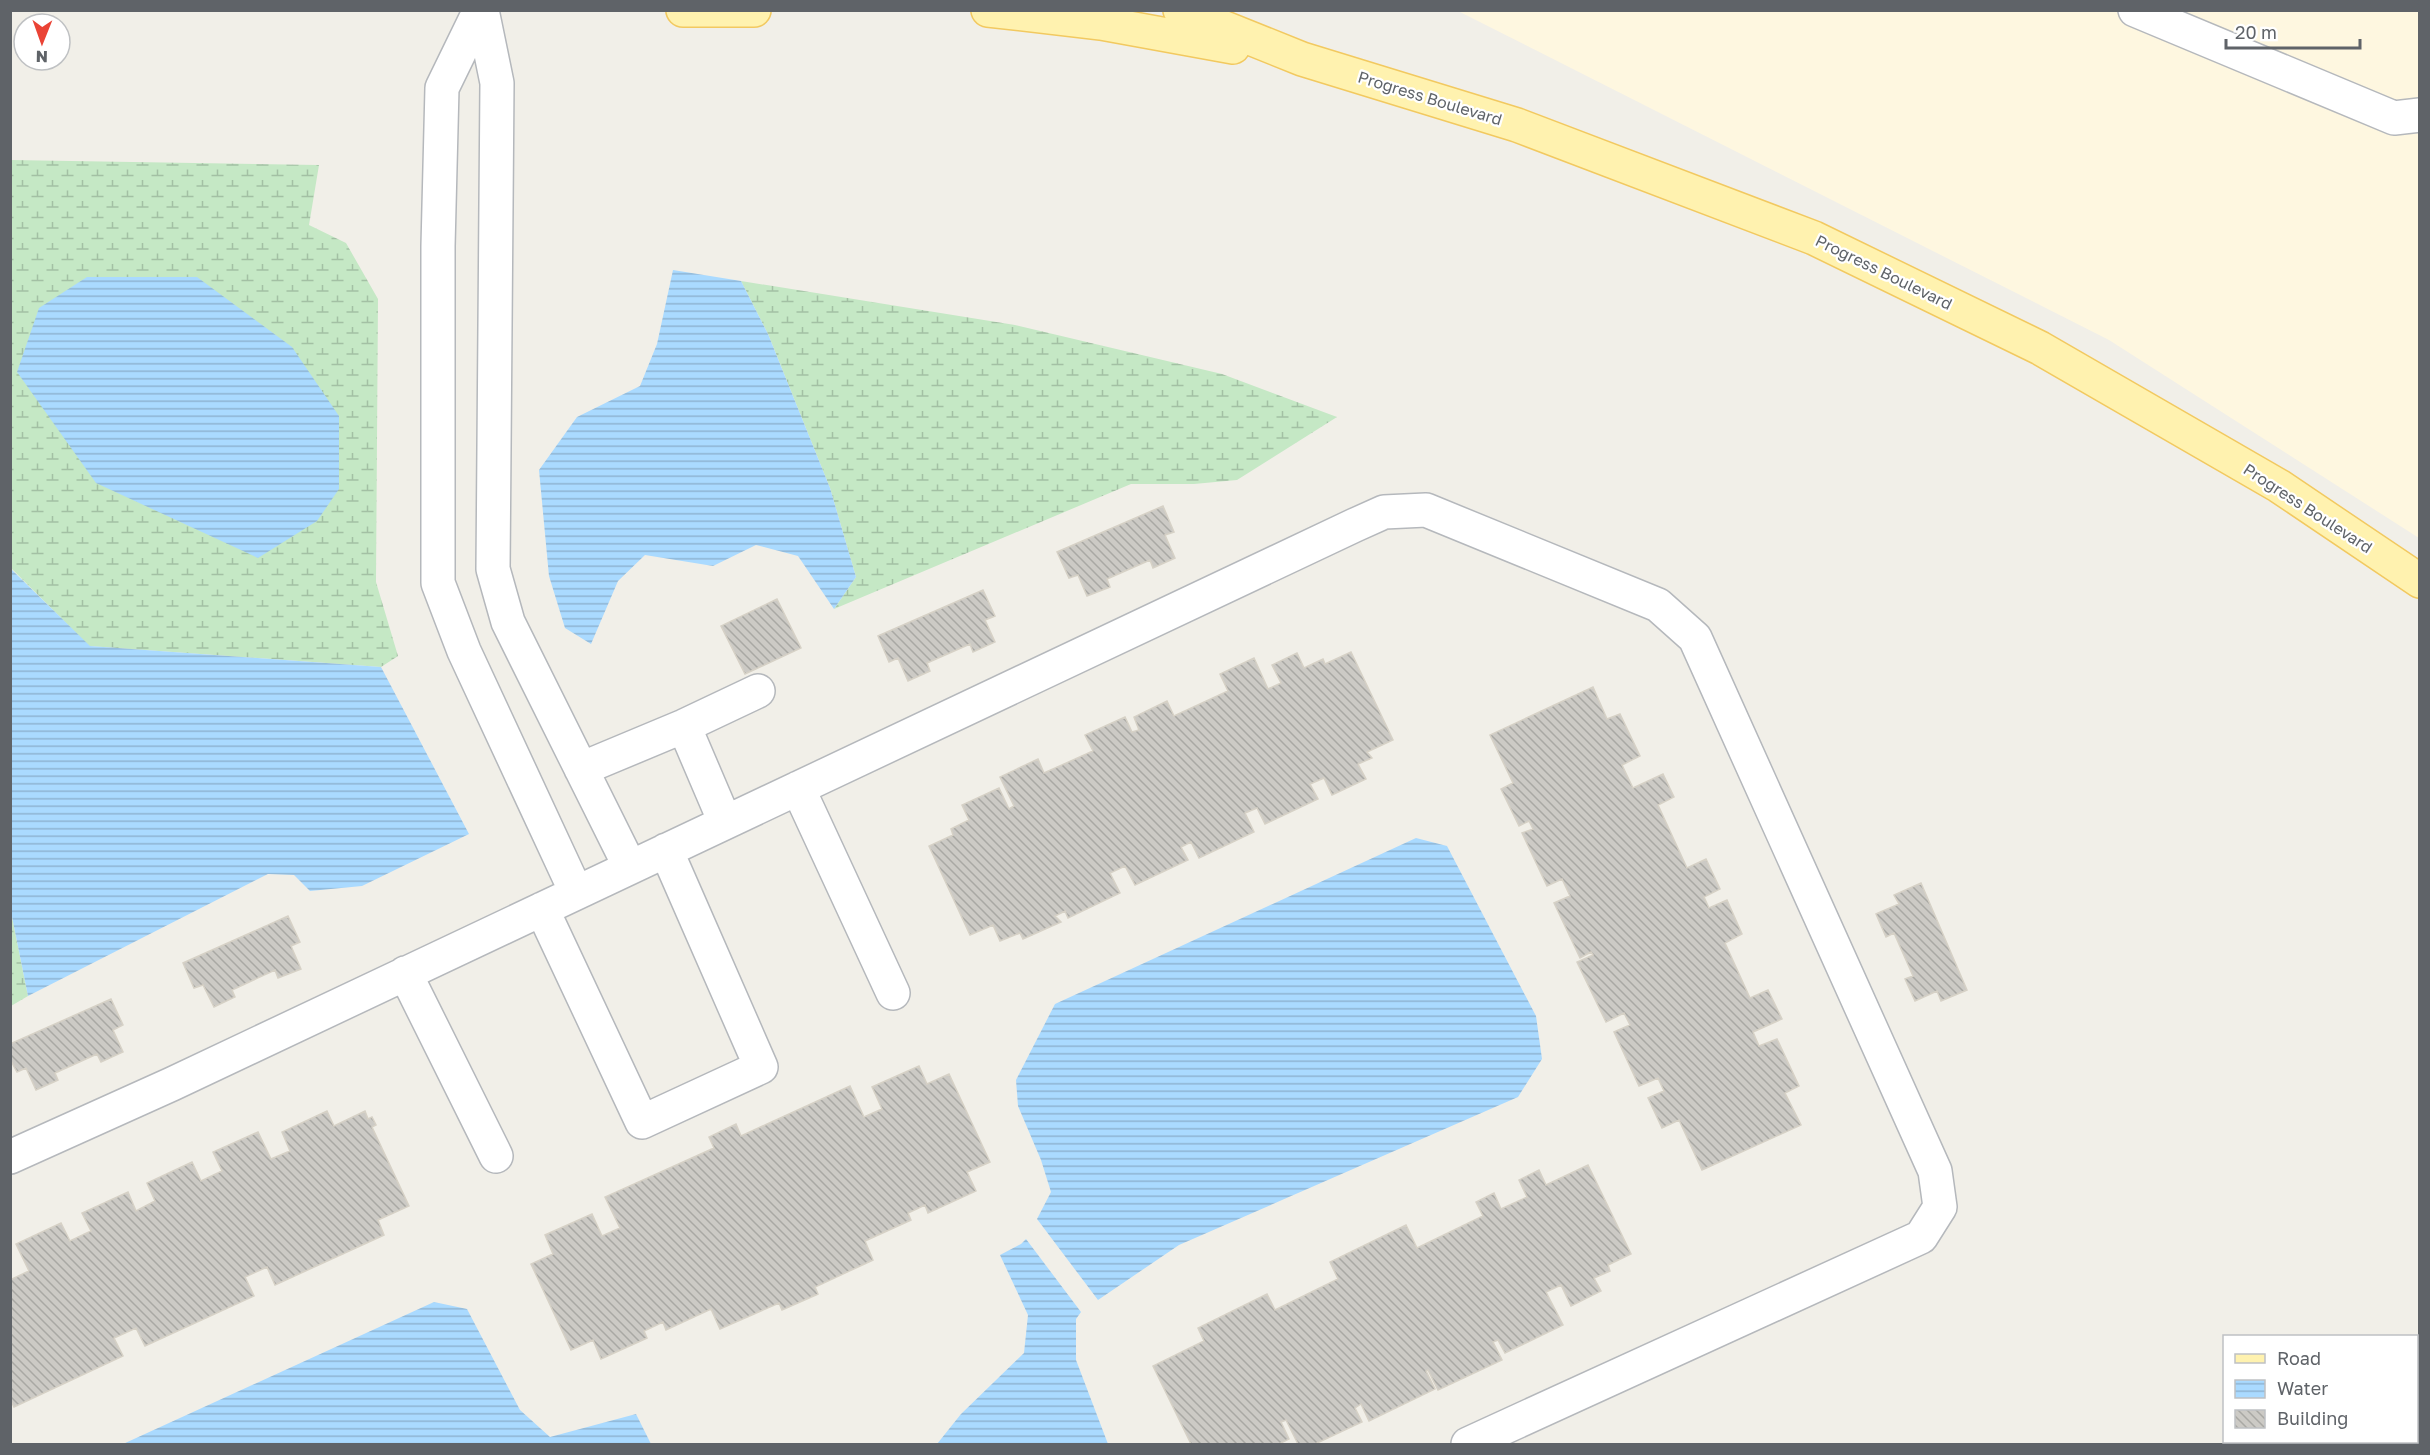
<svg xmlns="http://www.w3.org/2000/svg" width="2430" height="1455" font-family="'Golos Text',sans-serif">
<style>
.commercial{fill:#fef7e0}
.wetland{fill:url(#wetland-marsh)}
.water{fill:url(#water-rules)}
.building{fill:url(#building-back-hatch);stroke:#d6d1c6;stroke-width:1.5}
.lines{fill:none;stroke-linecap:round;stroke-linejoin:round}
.minor-casing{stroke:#b5b8bc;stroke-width:36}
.major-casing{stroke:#f2c960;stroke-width:36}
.highway-casing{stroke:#f9ab00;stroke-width:36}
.minor{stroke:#fff;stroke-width:33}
.major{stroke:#fff2af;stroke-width:33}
.highway{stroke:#fde293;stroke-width:33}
.labels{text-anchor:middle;stroke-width:4.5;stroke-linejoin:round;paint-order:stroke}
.street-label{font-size:16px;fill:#5f6368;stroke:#fff}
</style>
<defs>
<pattern id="wetland-marsh" width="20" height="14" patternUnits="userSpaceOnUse" patternTransform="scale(1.5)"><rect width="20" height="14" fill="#c5e8c5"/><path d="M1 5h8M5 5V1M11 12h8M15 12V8" fill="none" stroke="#a3c0a4"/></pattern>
<pattern id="water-rules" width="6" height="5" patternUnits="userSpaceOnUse" patternTransform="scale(1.5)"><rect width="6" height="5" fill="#aadaff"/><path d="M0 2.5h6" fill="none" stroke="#8eb4d2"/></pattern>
<pattern id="building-back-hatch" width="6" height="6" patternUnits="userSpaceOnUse" patternTransform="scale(1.5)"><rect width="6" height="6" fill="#cccac5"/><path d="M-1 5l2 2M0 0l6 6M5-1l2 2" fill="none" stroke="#a9a8a4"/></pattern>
</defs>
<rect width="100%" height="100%" fill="#f1efe8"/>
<path class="commercial" d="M1458,11H2419V538L2109,340Z"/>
<path class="wetland" d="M10,160L319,165L309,225L346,243L378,299L376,582L398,656L381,667L89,646L11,568Z
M741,281L1015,325L1222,374L1337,417L1237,480L1194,484H1131L834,609L856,577L830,488L768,334Z
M10,907L28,996L11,1006H10Z"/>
<path class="water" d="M673,270L741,281L768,334L830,488L856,577L834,609L798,556L756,545L713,566L645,555L618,581L591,644L565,628L549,576L539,470L577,417L640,386L657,344Z
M87,277H197L292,347L339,416V489L317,521L258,558L96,483L17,372L39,308Z
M10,568L90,646L381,667L469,834L362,886L310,891L294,875L268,874L28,996L10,907Z
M1416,838L1447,846L1536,1016L1542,1059L1518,1097L1179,1245L1098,1300L1037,1219L1051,1192L1041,1160L1018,1106L1016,1080L1055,1004Z
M1026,1239L1081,1312L1076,1319V1360L1108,1444H937L961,1414L1024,1353L1028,1315L1000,1255L1021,1244Z
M434,1302L467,1309L520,1410L550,1437L636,1414L651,1444H123Z"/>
<path class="building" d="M1163,506L1174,532L1165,535L1175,558L1153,568L1150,560L1107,579L1110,587L1087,596L1078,575L1069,578L1057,552Z
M983,590L995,616L985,620L995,642L973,652L970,644L927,663L930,671L908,681L898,658L889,662L878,636Z
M777,599L801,648L745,674L721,626Z
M1351,652L1393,740L1367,752L1372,758L1358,764L1366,779L1332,795L1324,778L1310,784L1318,799L1265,824L1257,808L1245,813L1254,832L1199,858L1191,842L1181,847L1188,860L1135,885L1125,866L1110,873L1120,893L1068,918L1065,911L1055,916L1061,922L1023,939L1020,933L1000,941L993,925L970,935L929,846L953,835L951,829L969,820L962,805L999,788L1009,809L1014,806L1000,777L1038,759L1044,773L1093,751L1085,735L1125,717L1132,732L1139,730L1134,717L1167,701L1174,716L1228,691L1220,674L1254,658L1268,689L1281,683L1272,665L1297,653L1304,668L1323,659L1325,664Z
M1593,687L1607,719L1620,714L1640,756L1622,765L1633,788L1663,774L1674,797L1658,805L1687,868L1706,859L1720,889L1704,897L1709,908L1727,900L1742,934L1725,943L1750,998L1768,990L1782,1019L1753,1032L1759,1046L1777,1039L1799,1086L1785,1093L1801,1125L1702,1170L1679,1120L1662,1128L1648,1098L1664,1091L1658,1078L1639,1086L1614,1032L1630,1025L1624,1013L1606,1022L1577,962L1593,955L1591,952L1580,958L1554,903L1570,896L1562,879L1547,886L1522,833L1533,829L1529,821L1519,826L1501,789L1513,783L1490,735Z
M1921,883L1967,990L1941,1001L1937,991L1915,1001L1905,979L1913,976L1894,933L1886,937L1876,914L1899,904L1894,895Z
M288,916L300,942L291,946L301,969L278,978L275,970L232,990L235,997L214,1007L203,985L194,988L183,963Z
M111,999L123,1025L113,1030L123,1052L101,1062L97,1054L55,1073L58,1080L36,1090L26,1068L17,1072L10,1059V1044Z
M919,1066L927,1084L949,1074L990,1162L967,1172L976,1191L928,1213L925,1205L908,1213L911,1220L865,1241L873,1260L815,1287L818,1294L782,1310L779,1303L720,1329L711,1309L666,1330L663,1322L644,1331L647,1338L601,1359L593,1340L571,1350L531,1264L553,1254L545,1235L592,1214L602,1236L620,1228L605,1197L714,1148L709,1137L736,1124L741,1136L850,1086L864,1117L882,1109L872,1087Z
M327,1111L334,1126L365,1111L368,1119L372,1117L376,1125L372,1127L409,1206L378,1220L384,1235L275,1285L267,1267L245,1277L254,1296L145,1346L136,1328L114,1338L123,1356L14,1407L10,1399V1280L29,1271L16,1244L61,1223L70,1241L91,1231L82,1213L128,1192L136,1211L155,1201L147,1183L192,1162L201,1181L222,1171L213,1152L258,1132L271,1159L290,1151L282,1132Z
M1588,1165L1631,1254L1608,1265L1610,1271L1594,1278L1601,1291L1571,1306L1561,1285L1546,1292L1563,1325L1505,1353L1498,1340L1493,1342L1502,1360L1438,1390L1428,1370L1426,1371L1435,1389L1369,1421L1361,1404L1355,1408L1362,1422L1315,1444H1298L1286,1420L1281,1422L1289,1439L1279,1444H1191L1153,1366L1204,1341L1198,1328L1267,1294L1275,1310L1338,1279L1330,1262L1406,1225L1417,1248L1483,1216L1476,1202L1494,1193L1501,1209L1527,1197L1519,1180L1539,1170L1546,1185Z"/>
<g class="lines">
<g class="minor-casing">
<path id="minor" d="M480,10L442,88L438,246V583L464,651L576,892
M482,10L497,83L493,569L508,622L630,867
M2135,10L2394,118L2420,115
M684,726L725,822
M581,769L684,726L758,691
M798,788L893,993
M542,909L642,1122L761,1067L666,850
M405,973L496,1156
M10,1157L172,1084L1355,525L1384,512L1426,510L1658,605L1695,638L1935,1171L1940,1207L1921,1237L1468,1444"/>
</g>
<g class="major-casing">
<path id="major" d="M683,10H754
M988,10L1101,23L1233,47
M1180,10L1302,59L1517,125L1814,238L2040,348L2279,486L2420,581"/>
</g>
<g class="highway-casing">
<path id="highway" d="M2415,1444L2420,1434"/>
</g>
<use href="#minor" class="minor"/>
<use href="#major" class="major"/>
<use href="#highway" class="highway"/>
</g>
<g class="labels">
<g class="street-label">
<text transform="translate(1430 98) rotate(17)" y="6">Progress Boulevard</text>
<text transform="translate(1884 272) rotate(26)" y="6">Progress Boulevard</text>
<text transform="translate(2308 508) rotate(33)" y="6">Progress Boulevard</text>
</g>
</g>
<rect width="2430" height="1455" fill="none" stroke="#5f6368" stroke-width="24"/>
<rect x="2223" y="1335" width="195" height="108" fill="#ffffff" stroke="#bfc1c3" stroke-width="1.5"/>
<rect x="2235" y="1354" width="30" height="9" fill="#fff2af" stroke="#bfc1c3" stroke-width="1.5"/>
<text x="2277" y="1365" font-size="18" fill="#5f6368">Road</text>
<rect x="2235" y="1380" width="30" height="18" fill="url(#water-rules)" stroke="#bfc1c3" stroke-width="1.5"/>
<text x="2277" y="1395" font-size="18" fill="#5f6368">Water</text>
<rect x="2235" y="1410" width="30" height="18" fill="url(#building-back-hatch)" stroke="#bfc1c3" stroke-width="1.5"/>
<text x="2277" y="1425" font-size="18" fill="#5f6368">Building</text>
<g transform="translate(42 42) rotate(181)"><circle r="28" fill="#ffffff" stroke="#bfc1c3" stroke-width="1.5"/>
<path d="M0-4.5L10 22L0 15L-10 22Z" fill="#ea4335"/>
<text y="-9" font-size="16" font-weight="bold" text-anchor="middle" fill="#5f6368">N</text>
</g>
<path d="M2226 39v9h134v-9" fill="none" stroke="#5f6368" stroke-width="3"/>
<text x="2235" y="39" font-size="18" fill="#5f6368" stroke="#ffffff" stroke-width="4.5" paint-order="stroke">20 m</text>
</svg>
